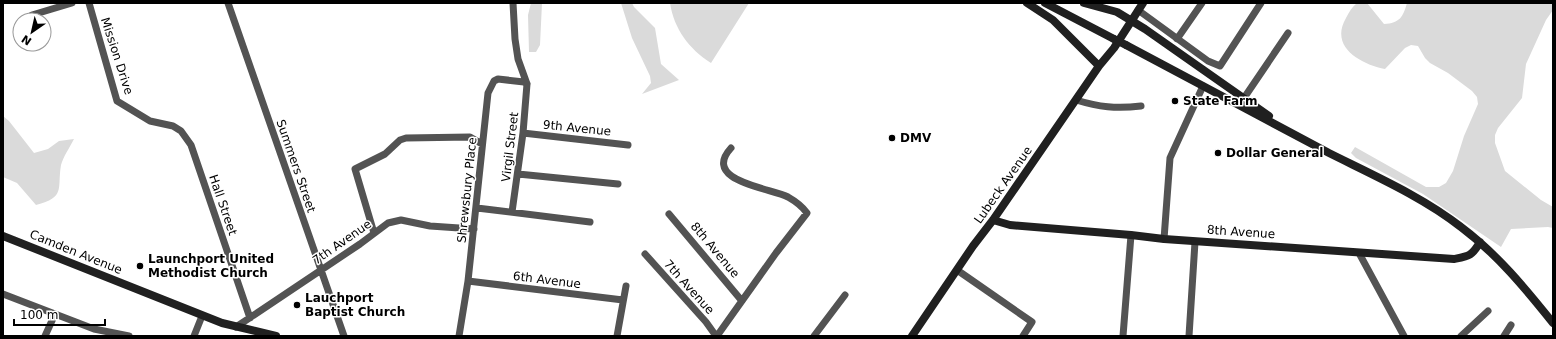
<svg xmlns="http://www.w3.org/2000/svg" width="1556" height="339" font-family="'DejaVu Sans',sans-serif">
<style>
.green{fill:#dadada}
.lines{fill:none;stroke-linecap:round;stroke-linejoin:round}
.street{stroke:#535353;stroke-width:7}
.secondary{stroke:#202020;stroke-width:8}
.secondary-bridge{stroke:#202020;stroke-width:8}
.poi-dot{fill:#000;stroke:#fff;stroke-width:1.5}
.labels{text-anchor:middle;stroke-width:3;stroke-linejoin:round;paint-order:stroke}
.street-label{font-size:12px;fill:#000;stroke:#fff}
.poi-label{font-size:12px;font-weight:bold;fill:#000;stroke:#fff;text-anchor:start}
</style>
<rect width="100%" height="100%" fill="#fff"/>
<path class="green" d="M531,3H542L540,45L536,52H529L528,15Z
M621,3H632L634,7L655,28L661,64L679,80L642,94L651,83L650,76L632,38Z
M670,3H749L711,63C689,49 674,29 670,3Z
M1357,3H1367L1384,24C1400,23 1403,17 1407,3H1553V10L1546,20L1526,64L1522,98L1498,128L1495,135V143L1505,171L1541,200L1553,207V228L1548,227L1511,229L1501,247L1423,194L1356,158L1351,153L1355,147L1426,187H1439L1446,183L1453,171L1464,136L1478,104L1477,97L1472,91L1448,73L1430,63L1425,58L1418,46L1411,45L1405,48L1385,69C1361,64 1329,47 1346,18C1349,12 1352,7 1357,3Z
M3,116L9,121L34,153L48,149L59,141L74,139C70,147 63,157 61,165C57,189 66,197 36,205L17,183L3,177Z"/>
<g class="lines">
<path class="street" d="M89,3L117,101L150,121L173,126L181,131L191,145L250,318
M228,3L344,336
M1138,10L1208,61L1220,66L1261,3
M32,15L72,3
M1177,39L1202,3
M1244,98L1288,33
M1076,100C1099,107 1116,109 1141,106
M523,133L628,145
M518,174L618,184
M477,208L590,222
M512,212L523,133L527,84L518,59L515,39L513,3
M669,214L742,301
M374,233L355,169L385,154L400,140L406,138L470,137L482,144
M1164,239L1170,158L1203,86
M1359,253L1404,336
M645,254L706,322L716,336
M957,270L1032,322L1023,336
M468,281L623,300
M3,294L94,329L129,336
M236,327L360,244L388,223L401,220L430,226L474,229
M45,336L55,314
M194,336L202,316
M459,336L468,281L488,93L494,81L498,79L524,82L527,84
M617,336L626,286
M717,336L776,253L807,213C802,206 795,201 788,197C770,188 701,181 731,148
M814,336L845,295
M1123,336L1131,235
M1189,336L1195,242
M1461,336L1488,311
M1504,336L1511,325"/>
<path class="secondary" d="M1027,3L1053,20L1099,66
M1045,3L1114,39
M1084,3L1117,12L1145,29L1269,116
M1126,45C1194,81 1261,117 1329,153C1373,175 1423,197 1461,227C1497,254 1525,288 1553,323
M993,220L1010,225L1131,235L1164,239L1454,259C1469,256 1472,256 1480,242
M3,236L222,323L276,336
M912,336L973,246L993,220L1099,66L1114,48L1143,3"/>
<path class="secondary-bridge" d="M1114,39L1126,45"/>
</g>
<g class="poi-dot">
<circle cx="1175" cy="101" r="4"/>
<circle cx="892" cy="138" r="4"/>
<circle cx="1218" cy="153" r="4"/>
<circle cx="140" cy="266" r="4"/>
<circle cx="297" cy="305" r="4"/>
</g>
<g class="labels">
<g class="street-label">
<text transform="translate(117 56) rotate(72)" y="4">Mission Drive</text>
<text transform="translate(577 128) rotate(6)" y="4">9th Avenue</text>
<text transform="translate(510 147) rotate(-83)" y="4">Virgil Street</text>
<text transform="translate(296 166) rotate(71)" y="4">Summers Street</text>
<text transform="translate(1003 185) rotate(-55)" y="4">Lubeck Avenue</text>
<text transform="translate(467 190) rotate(-84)" y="4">Shrewsbury Place</text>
<text transform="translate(223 205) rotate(71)" y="4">Hall Street</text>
<text transform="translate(1241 232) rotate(4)" y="4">8th Avenue</text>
<text transform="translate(342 242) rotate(-35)" y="4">7th Avenue</text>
<text transform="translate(715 250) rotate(50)" y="4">8th Avenue</text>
<text transform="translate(76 252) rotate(22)" y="4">Camden Avenue</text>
<text transform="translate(547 280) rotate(7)" y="4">6th Avenue</text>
<text transform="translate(689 287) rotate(48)" y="4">7th Avenue</text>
</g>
<g class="poi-label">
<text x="1183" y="105">State Farm</text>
<text x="900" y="142">DMV</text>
<text x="1226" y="157">Dollar General</text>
<text x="148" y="263">Launchport United<tspan x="148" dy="14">Methodist Church</tspan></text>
<text x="305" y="302">Lauchport<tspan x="305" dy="14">Baptist Church</tspan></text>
</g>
</g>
<rect width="1556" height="339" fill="none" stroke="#000000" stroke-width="8"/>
<g transform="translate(32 32) rotate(214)"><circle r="19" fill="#ffffff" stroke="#999999"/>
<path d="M0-3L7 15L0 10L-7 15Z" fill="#000000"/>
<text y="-6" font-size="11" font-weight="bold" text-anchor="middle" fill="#000000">N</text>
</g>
<path d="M14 319v6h91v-6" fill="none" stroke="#000000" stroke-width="2"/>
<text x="20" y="319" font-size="12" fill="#000000" stroke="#ffffff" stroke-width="3" paint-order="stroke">100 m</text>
</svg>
